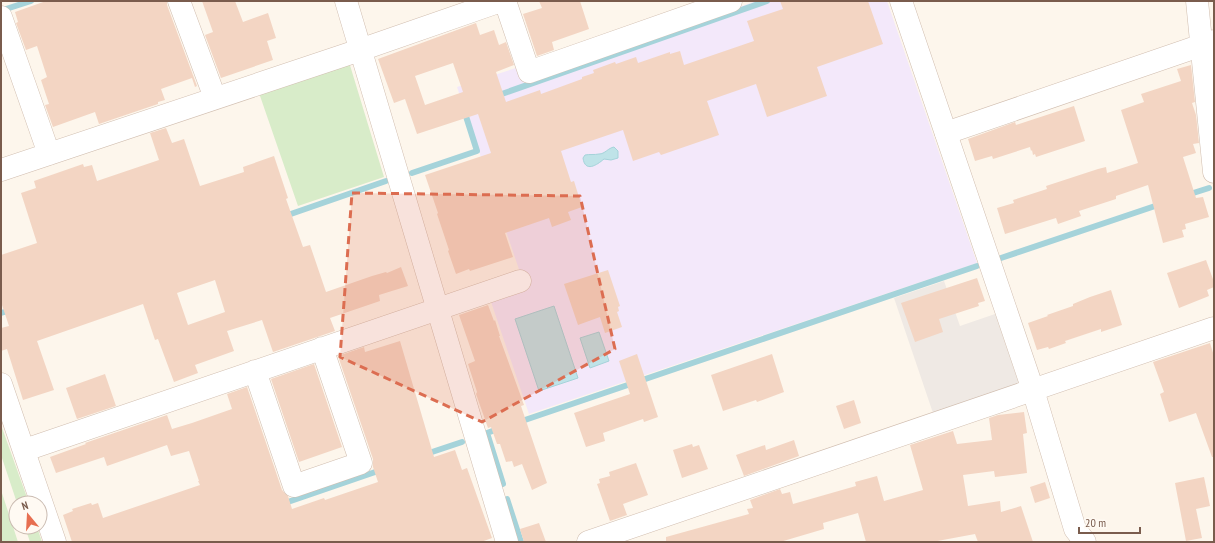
<svg xmlns="http://www.w3.org/2000/svg" width="1215" height="543" font-family="'PT Sans Narrow',sans-serif">
<style>
.industrial{fill:#efe9e4}
.education{fill:#f3e8fa}
.green{fill:#d8ecc9}
.water{fill:#bfe3e8;stroke:#a5d3da}
.lines{fill:none;stroke-linecap:round;stroke-linejoin:round}
.stream{stroke:#a5d3da;stroke-width:6}
.building{fill:#f3d5c3;fill-rule:evenodd}
.minor-casing{stroke:#d1beb0;stroke-width:23}
.tertiary-casing{stroke:#d1beb0;stroke-width:23}
.minor{stroke:#fff;stroke-width:22}
.tertiary{stroke:#fff;stroke-width:22}
.marked{fill:#dc6d51;fill-opacity:0.2;stroke:#dc6d51;stroke-width:3;stroke-dasharray:8 5;stroke-linejoin:round}
</style>
<rect width="100%" height="100%" fill="#fdf6ec"/>
<path class="industrial" d="M944,281L960,326L995,314L1019,384L933,413L894,298Z"/>
<path class="education" d="M756,1H887L977,263L529,414L490,299L525,287L457,87L519,67L524,83Z"/>
<path class="green" d="M349,62L384,177L298,206L259,93Z
M1,425L29,503H17L1,455Z
M1,490L18,542H1Z
M25,527H37L42,542H30Z"/>
<path class="water" d="M614,147L618,151V158L611,160L604,159C597,165 585,173 583,158L585,155C590,154 594,155 599,154C605,154 608,148 614,147Z
M554,306L578,378L539,391L515,319Z
M599,332L609,361L590,368L580,338Z"/>
<g class="lines">
<path class="stream" d="M6,9L31,1
M496,96L767,1
M412,173L477,151L464,110
M1187,195L1209,188
M285,216L386,181
M1001,258L1161,204
M1,313L11,310
M519,422L977,266
M498,429L487,433L503,484
M426,454L462,442
M507,499L521,542
M282,504L381,470"/>
</g>
<path class="building" d="M46,1H167V5L197,86L195,87L192,78L161,89L165,100L158,102V104L99,124L95,112L53,127L45,105L49,104L41,80L47,77L37,46L26,50L16,23L18,22L15,12Z
M202,1H235L243,22L268,13L276,38L267,41L273,60L221,78L205,35L213,32Z
M539,1H580L589,29L552,42L554,50L537,56L523,14L542,8Z
M780,1H868L883,44L817,67L827,96L767,117L756,84L707,101L719,135L661,155L659,152L633,161L623,130L561,151L571,182L574,181L582,207L568,212L571,220L552,227L549,218L505,233L513,257L470,271L469,269L456,274L448,251L449,250L437,214L438,213L425,175L491,153L478,114L417,134L405,99L394,103L378,59L476,23L480,35L494,30L499,45L506,42L514,65L496,72L506,102L540,90L541,94L582,79V77L594,73L593,70L615,62L616,64L636,57L638,63L670,52V54L680,51L684,65L754,41L747,21L783,9ZM453,63L463,92L425,105L415,76Z
M1191,65L1195,102L1192,103L1196,115L1199,143L1193,144L1196,153L1183,157L1196,198L1203,197L1209,217L1185,224L1186,229L1182,230L1184,237L1163,243L1148,185L1116,196V199L1079,211L1081,216L1058,224L1056,218L1005,234L997,208L1014,203L1013,200L1047,189L1046,186L1098,169L1106,167L1107,173L1138,163L1121,110L1144,102L1141,94L1181,81L1177,69Z
M1074,106L1085,141L1036,157L1035,154L1033,155L1032,150L1031,151L1030,147L993,159L992,156L975,161L968,139L1015,122L1016,125Z
M166,128L172,143L184,139L200,186L244,172L243,167L274,156L288,198L286,199L303,247L310,245L326,292L372,276L386,272L387,273L401,267L408,286L379,295L380,301L330,318L335,331L273,352L262,320L227,331L234,351L195,365L198,373L174,382L158,339L155,340L143,304L37,341L54,390L23,400L7,349L1,351V328L9,326L1,302V255L37,243L21,193L36,188L34,181L83,164L84,167L92,165L97,181L159,160L150,133ZM215,280L225,312L188,325L177,293Z
M1206,260L1214,282V287L1207,290L1209,296L1179,308L1167,273Z
M608,270L620,306L618,307L619,311L617,312L622,327L605,333L600,317L578,325L564,284Z
M977,278L985,301L978,303L979,306L939,319L943,332L915,342L901,303Z
M1111,290L1122,325L1101,332V329L1065,341L1066,343L1049,349L1048,347L1037,350L1028,323L1048,316L1047,315L1073,306V304L1090,297Z
M488,305L494,321L495,320L500,336H499L524,405L521,406L522,409L547,483L532,490L522,464L514,467L512,461L506,462L500,444H497L491,427L488,428L476,394L477,392L468,364L475,361L459,315Z
M400,341L434,457L455,450L462,470L467,468L492,538L481,542H72L63,515L73,511L72,509L91,503L92,505L98,503L103,518L200,485L198,481H199L189,451L171,456L167,445L107,466L104,457L56,473L50,457L86,444L85,443L167,415L172,429L192,423L232,409L227,394L247,387L282,490L288,496L292,509L324,498L325,500L378,482L373,467V459L338,356L364,347L365,352Z
M1210,343L1214,356V457H1212L1196,413L1169,422L1160,394L1164,392L1153,362Z
M637,354L658,417L644,422L643,419L603,433L605,441L586,447L574,413L630,394L619,361Z
M772,354L784,392L757,402L756,400L723,411L711,375Z
M314,364L342,447L299,462L271,379Z
M105,374L116,406L77,419L66,388Z
M854,400L861,423L844,429L836,406Z
M1024,412L1027,433L1023,434L1027,473L995,477L994,471L963,475L968,506L1000,501L1001,512L1021,506L1033,542H978L975,534L932,542H866L858,513L823,523L824,529L780,542H666V537L749,514L747,509L753,508L750,500L780,489L782,494L790,492L793,504L856,486L855,482L877,476L884,501L923,490L910,445L953,431L957,444L992,440L989,418L998,415Z
M794,440L799,456L744,476L736,455L765,445L766,450Z
M692,444L693,447L699,445L708,469L682,478L673,450Z
M636,463L648,495L623,504L627,515L610,521L597,484L600,483L599,479L610,476L609,472Z
M1204,477L1210,506L1196,509L1202,538L1186,541L1175,483Z
M1045,482L1050,498L1035,503L1030,487Z
M539,523L546,542H524L520,529Z"/>
<g class="lines">
<g class="minor-casing">
<path id="minor" d="M179,1L215,98
M346,1L507,542
M505,1L529,72L731,1
M1197,1L1214,172
M1,17L49,154
M946,133L1214,41
M1,170L360,50L501,1
M255,371L294,486L361,463L322,348
M1,384L55,542
M25,450L520,281
M588,542L1214,328"/>
</g>
<g class="tertiary-casing">
<path id="tertiary" d="M901,1L1033,390L1075,529L1085,542"/>
</g>
<use href="#minor" class="minor"/>
<use href="#tertiary" class="tertiary"/>
</g>
<path class="marked" d="M352,193L580,196L615,349L482,422L340,357Z"/>
<rect width="1215" height="543" fill="none" stroke="#7a5c4d" stroke-width="4"/>
<g transform="translate(28 515) rotate(342)"><circle r="19" fill="#fffaf3" stroke="#cabbb1"/>
<path d="M0-3L7 15L0 10L-7 15Z" fill="#e76f51"/>
<text y="-6" font-size="11" font-weight="bold" text-anchor="middle" fill="#7a5c4d">N</text>
</g>
<path d="M1079 527v6h61v-6" fill="none" stroke="#7a5c4d" stroke-width="2"/>
<text x="1085" y="527" font-size="12" fill="#7a5c4d" stroke="#fffaf3" stroke-width="3" paint-order="stroke">20 m</text>
</svg>
